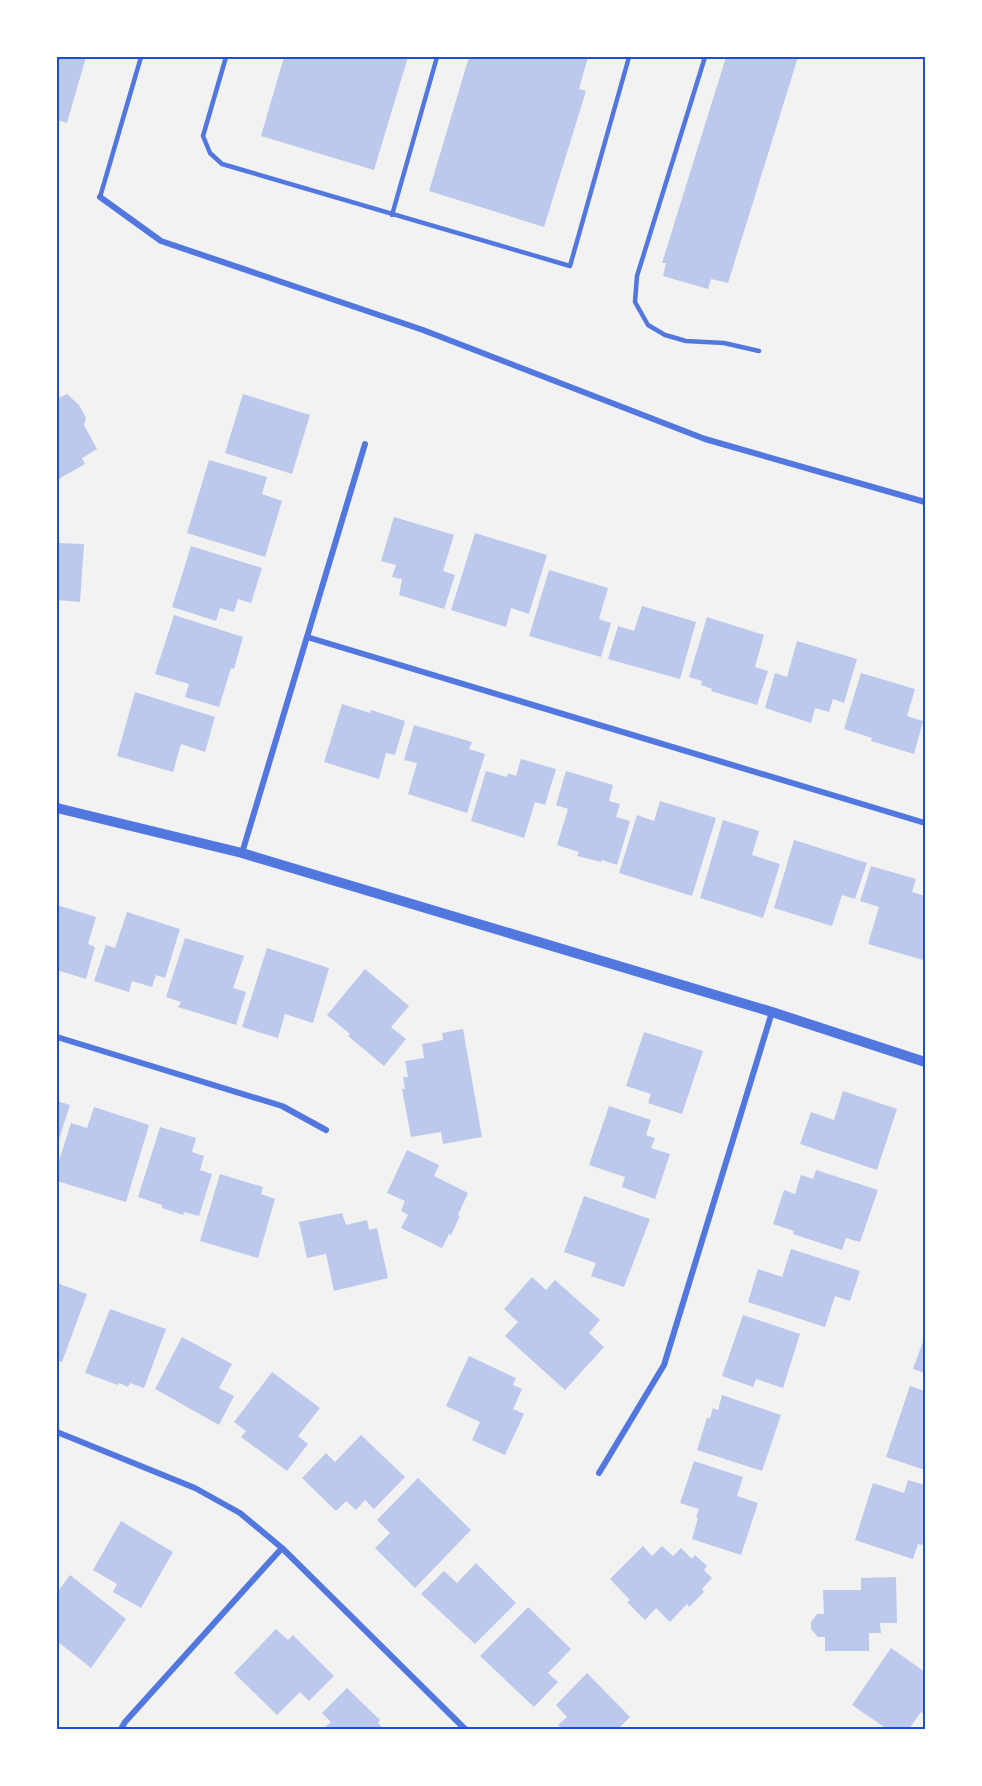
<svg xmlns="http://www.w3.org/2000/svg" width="982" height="1786" font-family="Inter,sans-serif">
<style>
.building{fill:#bdc9ec}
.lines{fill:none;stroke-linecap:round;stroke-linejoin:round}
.service{stroke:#5277de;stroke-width:4.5}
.minor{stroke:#5277de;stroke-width:6}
.tertiary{stroke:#5277de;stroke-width:10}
.neatline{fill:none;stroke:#1d4ed8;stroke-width:2}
</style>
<rect width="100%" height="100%" fill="#f2f2f2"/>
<path class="building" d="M57,57H86L67,123L57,120Z
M284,57H408L374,170L261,136Z
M469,57H588L579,89L586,91L544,227L429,191Z
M726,57H798L728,283L711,279L708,289L663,276L666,263H662Z
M67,394L79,405L86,418L84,425L97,449L82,458L85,464L57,480V399Z
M243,394L310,415L292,474L225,453Z
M209,460L267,477L262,494L282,501L265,557L187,533Z
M394,517L454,535L443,571L455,575L444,609L399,595L402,579L392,577L396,565L381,561Z
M475,533L547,555L529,614L511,608L506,627L451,610Z
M57,543L84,544L80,602L57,600Z
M191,546L262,568L251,603L238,599L234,612L220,608L216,621L172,607Z
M549,570L608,588L599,619L611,623L601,657L529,636Z
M642,606L696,622L680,679L608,659L618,626L634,631Z
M174,615L243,637L234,669L231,668L219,707L185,697L189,684L155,674Z
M707,617L764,635L755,667L768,671L757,705L711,691L712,689L701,685L702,681L689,677Z
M797,641L857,659L844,703L833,699L829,712L815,708L811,723L765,708L775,673L787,677Z
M861,673L915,689L907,716L923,721L914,754L871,741L872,738L844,729Z
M135,692L215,717L205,752L181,744L173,772L117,756Z
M342,704L370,713L371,710L405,721L395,755L386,753L379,779L324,762Z
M414,725L472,742L469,749L485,754L467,813L408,794L417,763L404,760Z
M521,759L556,769L545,805L535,802L524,838L471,821L486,771L507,777L508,773L516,776Z
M566,771L613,785L609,801L620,804L616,817L630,821L617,865L602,860L601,862L577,856L579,852L557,845L568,809L556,805Z
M660,801L716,818L692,896L619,873L637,815L654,821Z
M723,820L759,831L752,855L780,864L763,918L700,898Z
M794,840L867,863L855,899L842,895L832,926L774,908Z
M871,866L916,879L912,892L925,896V953L923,960L868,944L879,907L860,901Z
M57,905L96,917L88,944L95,947L86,979L57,970Z
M127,912L180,929L165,978L156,975L152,987L132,981L129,992L94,981L106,945L115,948Z
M185,938L244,956L233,988L246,992L236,1025L178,1007L181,1002L166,997Z
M267,948L329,968L313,1023L285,1014L278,1038L242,1027Z
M365,969L409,1006L391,1027L406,1039L384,1066L348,1036L350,1034L327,1015Z
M463,1029L482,1137L443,1144L441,1132L411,1137L402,1089H405L403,1077H408L405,1061L424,1058L422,1044L443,1040L442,1033Z
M644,1032L703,1051L682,1114L648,1103L651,1094L626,1086Z
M843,1091L897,1109L877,1170L800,1144L811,1112L834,1120Z
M57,1101L70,1105L59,1139L57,1138Z
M609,1106L651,1120L646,1135L655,1138L651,1148L670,1154L655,1199L622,1187L625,1177L589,1165Z
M94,1107L149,1125L126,1202L57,1181V1167L71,1123L87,1128Z
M160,1127L196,1138L192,1152L204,1156L200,1170L212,1174L199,1216L184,1212L183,1215L162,1208V1205L138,1197Z
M407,1150L439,1165L434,1176L468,1193L458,1215L460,1216L451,1235L449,1234L442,1248L401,1228L408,1215L401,1211L405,1201L387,1193Z
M816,1170L878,1190L860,1242L846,1238L842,1250L793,1234L794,1231L773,1224L784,1190L795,1194L801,1175L813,1179Z
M220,1174L263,1187L261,1194L275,1199L258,1258L200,1241Z
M584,1196L650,1219L624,1287L591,1276L596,1263L564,1252Z
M342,1213L346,1225L367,1220L369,1230L377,1228L388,1278L334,1291L326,1254L307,1258L299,1222Z
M791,1249L860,1271L850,1301L835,1296L825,1327L748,1302L758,1269L782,1277Z
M532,1277L546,1290L555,1280L600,1320L589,1333L604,1347L565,1390L505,1336L518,1322L504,1309Z
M57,1283L87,1294L62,1362L57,1360Z
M110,1309L166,1329L144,1388L130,1383L128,1387L119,1383L118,1385L85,1373Z
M743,1315L800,1334L783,1388L756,1379L753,1387L722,1376Z
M925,1336V1373L913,1369Z
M182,1337L232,1364L219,1388L234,1396L219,1425L155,1389Z
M469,1356L516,1378L513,1385L522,1389L513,1409L524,1414L505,1455L472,1440L480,1422L446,1406Z
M272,1372L320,1408L298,1436L308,1444L287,1471L241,1437L246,1431L234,1422Z
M910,1386L925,1391V1470L886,1457Z
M722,1395L781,1415L762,1471L697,1450L707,1418H710L713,1408L718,1410Z
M361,1435L405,1477L374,1509L365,1500L356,1510L346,1501L336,1511L302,1478L326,1453L335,1462Z
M694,1461L743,1477L737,1496L758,1503L741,1555L692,1539L698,1518L696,1517L699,1509L680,1503Z
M418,1478L471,1530L415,1588L375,1548L390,1533L377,1520Z
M908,1480L925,1485V1536L922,1545L918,1544L913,1559L855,1540L873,1483L904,1493Z
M121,1521L173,1552L141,1608L113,1592L117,1584L93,1570Z
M643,1546L652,1556L662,1546L673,1556L681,1548L692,1559L695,1555L707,1566L704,1570L712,1578L702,1589L704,1592L689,1607L687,1604L670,1622L656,1608L645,1620L627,1602L630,1600L610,1579Z
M476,1563L516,1603L475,1644L421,1594L444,1571L457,1583Z
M70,1575L126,1619L91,1668L57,1641V1593Z
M896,1577L897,1623H880L881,1633H869V1651H825V1637H818L811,1629V1622L817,1614H824L823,1590H861V1578Z
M528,1607L571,1649L548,1673L558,1682L534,1707L480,1656Z
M276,1629L288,1640L293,1635L334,1676L309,1701L300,1692L277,1715L234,1673Z
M891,1648L925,1672V1715L921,1712L909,1729H887L852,1705Z
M587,1673L630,1717L618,1729H563L558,1725L567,1717L556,1705Z
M347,1688L380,1720L378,1723L384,1729H323L331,1722L322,1713Z"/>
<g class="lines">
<path class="service" d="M226,57L203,136L210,153L222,164L570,266L629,57
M705,57L637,276L635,302L648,325L665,335L686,341L724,343L759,351
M100,197L141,57
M392,215L437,57"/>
<path class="minor" d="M100,197L161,241L423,330L705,439L925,502
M307,637L925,823
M242,853L365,444
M57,1037L282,1106L326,1130
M57,1432L195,1488L240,1513L282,1548L465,1729
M599,1473L664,1365L772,1012
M121,1729L125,1722L282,1548"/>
<path class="tertiary" d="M57,808L242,853L772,1012L925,1062"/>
</g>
<rect width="982" height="1786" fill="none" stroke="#ffffff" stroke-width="117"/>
<rect x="58" y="58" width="866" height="1670" class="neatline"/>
</svg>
